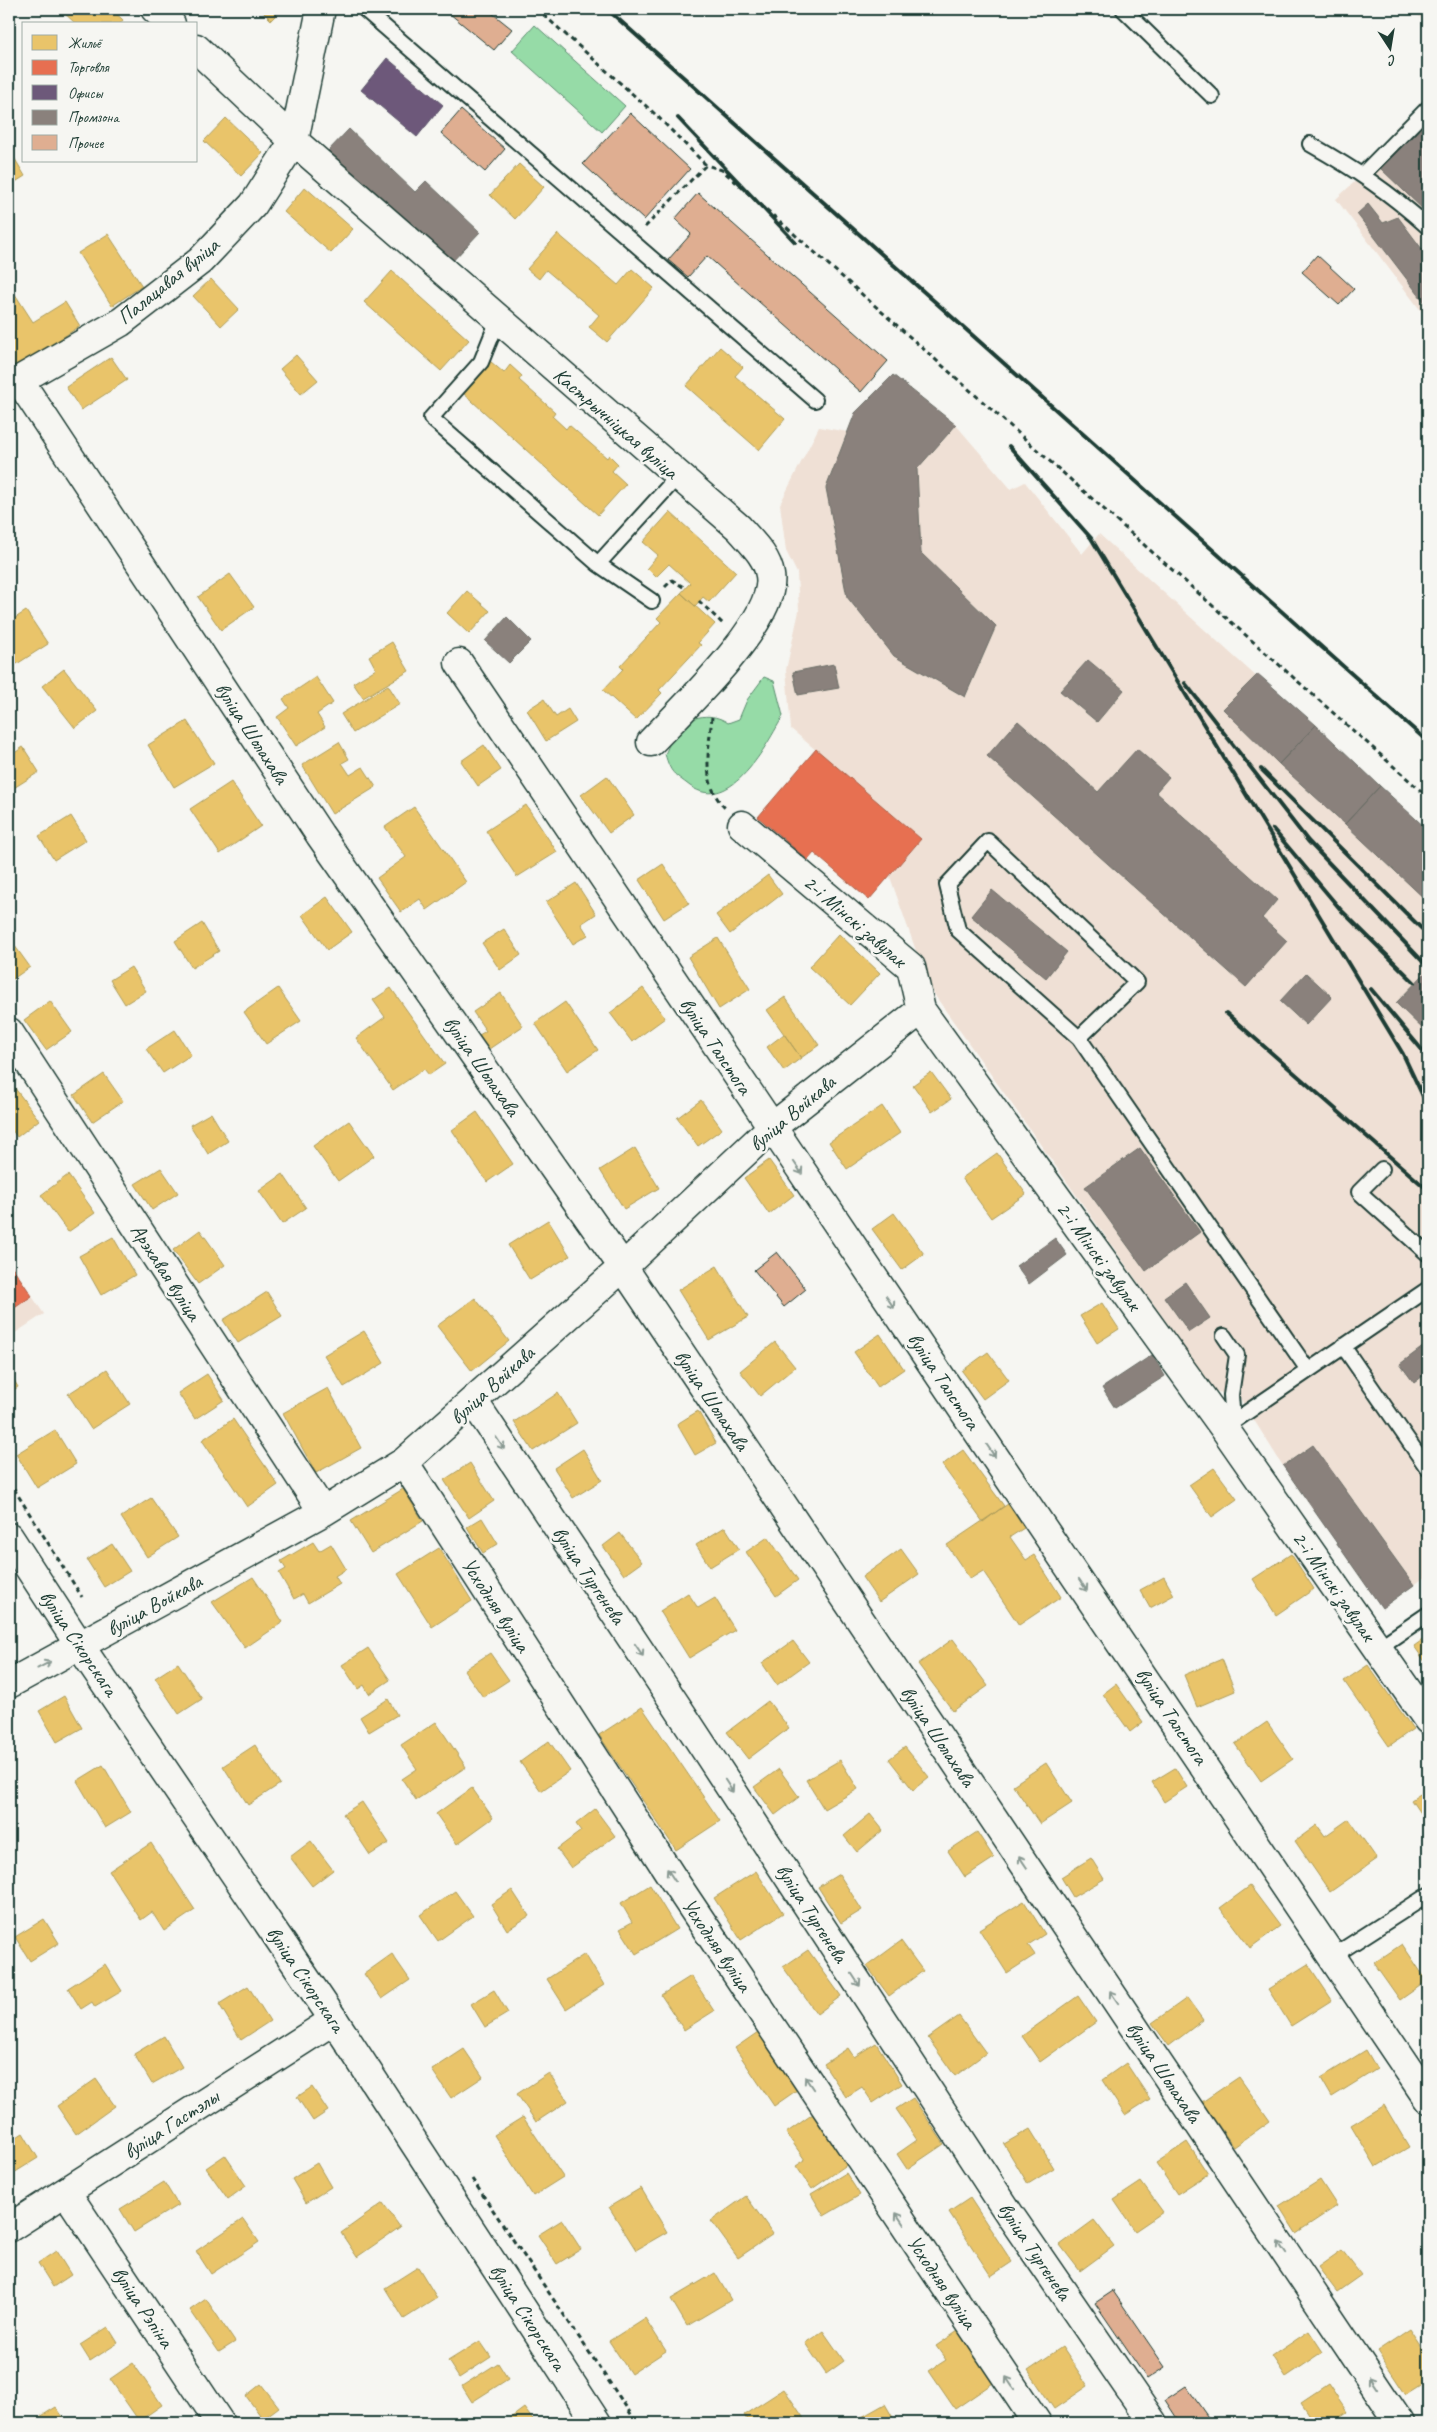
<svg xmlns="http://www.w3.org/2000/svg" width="1437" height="2432" font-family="Caveat,sans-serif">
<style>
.built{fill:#efe0d5}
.green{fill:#96dba7;stroke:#5a8c6e}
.homes{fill:#e9c46a;stroke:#ac9c5a}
.shops{fill:#e76f51;stroke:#ab6048}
.offices{fill:#6d597a;stroke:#565165}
.industry{fill:#8a817c;stroke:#6a6d66}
.building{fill:#dfae91;stroke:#1f3d34}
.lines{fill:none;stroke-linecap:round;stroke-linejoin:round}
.service-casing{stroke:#1f3d34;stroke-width:18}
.minor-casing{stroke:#1f3d34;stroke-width:31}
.tertiary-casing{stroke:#1f3d34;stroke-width:31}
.path{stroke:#1f3d34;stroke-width:3;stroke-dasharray:5 4;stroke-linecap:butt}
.service{stroke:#f6f6f2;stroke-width:14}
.minor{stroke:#f6f6f2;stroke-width:28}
.tertiary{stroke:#f6f6f2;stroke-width:28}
.rail{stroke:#1f3d34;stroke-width:4}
.oneway{stroke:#8a9a93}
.labels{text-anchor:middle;stroke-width:5;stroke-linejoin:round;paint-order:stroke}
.street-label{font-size:21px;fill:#1f3d34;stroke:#f6f6f2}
</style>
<rect width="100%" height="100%" fill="#f6f6f2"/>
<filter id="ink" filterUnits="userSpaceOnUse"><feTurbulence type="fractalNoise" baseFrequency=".02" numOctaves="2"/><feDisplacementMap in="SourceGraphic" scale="10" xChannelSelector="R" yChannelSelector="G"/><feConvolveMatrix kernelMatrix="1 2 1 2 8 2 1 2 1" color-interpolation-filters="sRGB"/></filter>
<g filter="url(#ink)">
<path class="built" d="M1411,9H1428V24Z
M1428,108V320L1336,199L1363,174Z
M893,375L956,425L1011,489L1025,482L1082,554L1099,534L1428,832V1575L1382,1608L1283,1466L1240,1398L1215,1391L936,997L926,979L890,877L921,839L791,729L786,670L799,611L797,573L786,551L780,504L819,427L848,432L855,413Z
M9,1262L44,1314L9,1337Z"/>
<path class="green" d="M535,25L625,106L602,132L512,51Z
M764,677L774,681L783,716C767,744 731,815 690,786C673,773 671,774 665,754C669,746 672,735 678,729C691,715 713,712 728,723L739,719L747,700Z"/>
<path class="homes" d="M60,9H111L123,20L120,24H76Z
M260,9H282L271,20Z
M226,118L263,153L241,176L204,141Z
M9,149L25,176L9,186Z
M519,164L544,187L515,219L490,195Z
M305,187L353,229L331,253L284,212Z
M108,234L142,286L112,306L78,253Z
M558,234L618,285L632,269L654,288L607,342L589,327L599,315L546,270L539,279L527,269Z
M392,271L469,340L441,371L364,302Z
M211,279L239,309L221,326L193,296Z
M9,285L33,322L65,302L80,326L16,368L9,356V339L12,337L9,331Z
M720,347L743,367L735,376L785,419L759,450L686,386Z
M296,355L318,380L301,394L280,369Z
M111,357L127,380L81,410L66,387Z
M490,361L504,373L510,365L522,376L519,380L555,412L552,416L566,429L569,425L607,458L609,455L618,464L612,471L626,484L598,515L462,392Z
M670,512L736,572L709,602L703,597L695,606L681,593L690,583L669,564L656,577L647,568L658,555L643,542Z
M230,574L254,607L221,630L198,597Z
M467,591L490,611L469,634L447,613Z
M681,593L715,624L698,643L701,645L659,690L662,693L636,720L603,690L623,669L620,666L661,622L657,618Z
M26,611L48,644L9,669V622Z
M392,642L409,671L363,698L353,683L376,669L369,656Z
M64,669L97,711L75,728L42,686Z
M316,677L333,703L317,714L325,727L296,746L277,717L289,708L283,699Z
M388,685L400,704L353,733L341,714Z
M544,699L556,717L568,709L576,722L546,741L527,710Z
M187,721L214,763L174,787L148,745Z
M339,742L349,759L342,763L350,775L363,767L376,787L332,814L302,765Z
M484,745L501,770L478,786L461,761Z
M23,747L39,772L9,791V757Z
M607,776L634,815L609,833L581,795Z
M231,782L261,826L220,854L190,809Z
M526,805L557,852L517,877L486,831Z
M414,807L466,882L427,910L420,899L401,912L377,878L406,857L385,827Z
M71,816L86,840L54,860L39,836Z
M663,864L689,903L664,919L639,880Z
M768,875L782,894L730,934L716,915Z
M576,883L596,914L581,924L588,935L573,944L546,902Z
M327,897L352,932L327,950L302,915Z
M202,923L219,951L192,968L175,941Z
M504,929L521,955L500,970L482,943Z
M839,934L880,973L850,1005L809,967Z
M718,938L750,989L719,1009L688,957Z
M12,942L30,967L10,981L9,944Z
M131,967L146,991L125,1004L110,980Z
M278,988L301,1021L266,1044L244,1012Z
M391,988L445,1064L429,1075L424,1069L393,1090L356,1038L385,1017L373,1000Z
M643,988L665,1018L632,1042L610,1013Z
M501,993L523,1026L489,1049L479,1035L486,1031L473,1012Z
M785,997L819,1045L801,1058L767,1010Z
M50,1001L72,1032L46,1050L24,1020Z
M565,1002L598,1050L567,1071L535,1023Z
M175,1030L191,1055L163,1073L146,1049Z
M784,1034L801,1058L784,1071L767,1047Z
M931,1072L951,1099L932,1112L913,1085Z
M104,1074L123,1101L92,1122L74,1095Z
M14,1087L39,1120L17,1137L9,1126V1091Z
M701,1100L722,1129L698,1146L677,1118Z
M882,1106L900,1133L847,1169L829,1142Z
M477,1112L513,1164L487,1182L452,1130Z
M211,1113L228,1141L208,1154L190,1125Z
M349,1121L374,1156L338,1181L313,1146Z
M635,1148L659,1188L624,1209L600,1170Z
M997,1153L1026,1194L991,1218L962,1178Z
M769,1160L794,1195L769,1214L744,1178Z
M161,1168L178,1193L152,1210L135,1184Z
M283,1174L306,1208L282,1224L259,1191Z
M68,1175L95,1213L68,1232L41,1195Z
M894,1213L924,1254L902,1270L872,1229Z
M548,1220L570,1256L530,1280L508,1245Z
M200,1230L225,1265L198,1284L173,1250Z
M113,1237L135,1275L101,1295L79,1256Z
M717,1266L748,1317L709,1340L678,1290Z
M267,1292L282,1316L238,1343L223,1320Z
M475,1298L509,1341L472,1371L437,1326Z
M1102,1303L1119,1329L1097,1343L1080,1316Z
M364,1331L384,1363L344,1387L324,1355Z
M880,1334L904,1369L878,1387L854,1352Z
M775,1342L795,1367L760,1396L740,1371Z
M988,1352L1009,1380L983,1399L962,1371Z
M107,1369L130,1404L91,1429L68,1394Z
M9,1372L18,1387L9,1393Z
M207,1374L224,1400L195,1419L178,1393Z
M328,1388L361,1448L316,1473L283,1413Z
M558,1393L577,1423L533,1451L514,1422Z
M698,1411L716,1443L695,1455L677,1424Z
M233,1419L278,1485L247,1507L202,1440Z
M55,1430L76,1464L37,1488L16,1454Z
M583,1449L602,1480L573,1498L554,1468Z
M963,1450L1004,1506L983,1522L942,1465Z
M470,1463L494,1501L469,1518L444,1480Z
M1214,1468L1237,1499L1212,1517L1189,1485Z
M403,1489L423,1521L371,1553L351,1521Z
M151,1498L178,1537L147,1557L121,1517Z
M1008,1504L1024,1528L1010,1537L1026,1560L1034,1555L1061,1597L1019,1625L983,1571L970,1579L947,1545Z
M482,1518L498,1544L483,1553L467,1527Z
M725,1527L739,1549L710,1567L696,1545Z
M620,1533L642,1562L624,1575L603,1546Z
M768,1537L798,1580L776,1596L746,1552Z
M313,1542L319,1551L331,1544L346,1569L335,1576L340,1584L308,1603L303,1594L294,1599L279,1573L286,1569L281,1561Z
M112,1544L130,1571L104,1587L87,1560Z
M439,1548L472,1601L432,1627L398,1574Z
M901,1549L919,1574L879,1602L862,1577Z
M1291,1554L1314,1589L1276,1615L1253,1579Z
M253,1577L283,1622L245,1648L212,1602Z
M1164,1577L1174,1595L1150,1608L1140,1590Z
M688,1593L698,1608L715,1598L735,1630L689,1658L660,1611Z
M1428,1636V1666L1414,1646Z
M953,1639L988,1686L953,1711L918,1664Z
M793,1641L809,1662L777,1685L762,1663Z
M368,1648L390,1680L369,1694L364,1685L358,1689L342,1665Z
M490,1653L509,1680L483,1697L464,1670Z
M1222,1659L1235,1691L1197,1707L1184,1675Z
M178,1663L202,1699L179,1714L155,1678Z
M1368,1665L1413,1729L1389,1746L1344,1681Z
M1116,1684L1143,1722L1130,1732L1103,1694Z
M64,1696L82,1728L57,1742L39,1711Z
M388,1699L397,1715L369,1732L360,1717Z
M768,1701L789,1728L748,1759L727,1732Z
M642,1707L720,1821L676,1850L599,1735Z
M436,1722L466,1767L416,1800L402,1779L417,1769L401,1745Z
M1267,1722L1293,1759L1261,1781L1235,1744Z
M549,1741L570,1771L541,1791L520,1762Z
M255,1745L280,1784L248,1805L223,1766Z
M905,1747L929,1777L913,1790L889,1759Z
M840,1760L858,1789L824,1809L806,1780Z
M1046,1763L1072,1803L1040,1824L1013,1785Z
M103,1765L131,1812L105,1828L77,1781Z
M1175,1768L1187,1787L1164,1802L1152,1782Z
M779,1769L799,1797L775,1815L754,1787Z
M472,1788L493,1818L457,1844L436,1814Z
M1428,1789V1825L1411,1800Z
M362,1802L389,1843L370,1855L343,1814Z
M595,1809L615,1836L571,1868L557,1849L581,1831L576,1824Z
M870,1814L883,1830L857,1852L844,1836Z
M1349,1819L1377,1859L1330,1892L1295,1841L1317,1825L1325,1836Z
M977,1832L994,1858L965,1877L948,1851Z
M311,1841L333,1870L312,1886L290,1857Z
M151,1843L195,1910L164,1931L152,1912L141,1920L109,1871Z
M1091,1858L1104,1879L1073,1897L1061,1877Z
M756,1871L783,1913L741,1940L714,1898Z
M839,1874L862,1910L841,1923L818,1887Z
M650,1885L677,1929L636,1954L620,1929L632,1922L621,1903Z
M1250,1886L1280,1926L1250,1948L1220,1908Z
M512,1890L529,1916L507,1930L491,1904Z
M455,1891L473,1916L438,1941L420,1915Z
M1024,1901L1045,1934L1028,1945L1035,1955L1007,1973L979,1929Z
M44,1919L59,1943L30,1961L15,1937Z
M901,1941L923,1971L889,1996L867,1966Z
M1402,1944L1427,1981L1400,2000L1374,1963Z
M808,1950L841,1996L817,2014L783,1967Z
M392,1954L410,1980L382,1999L364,1974Z
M585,1954L604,1985L566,2009L547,1979Z
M105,1964L122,1991L95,2007L92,2002L81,2009L68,1988Z
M1308,1964L1332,2000L1291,2026L1268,1989Z
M691,1976L714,2011L684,2030L661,1995Z
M248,1986L270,2021L241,2040L219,2004Z
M494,1990L508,2013L485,2027L471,2004Z
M1078,1996L1096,2022L1040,2062L1022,2036Z
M1187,1998L1203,2020L1169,2046L1152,2023Z
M959,2016L986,2053L955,2076L928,2038Z
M758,2032L797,2090L774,2106L735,2048Z
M164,2036L182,2067L152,2084L134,2054Z
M876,2043L902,2084L873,2103L862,2087L846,2097L824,2064L848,2048L854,2057Z
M464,2049L483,2077L451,2098L432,2070Z
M1366,2050L1377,2069L1332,2097L1321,2078Z
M1126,2063L1150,2099L1125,2115L1102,2080Z
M549,2073L568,2101L536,2122L517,2094Z
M1239,2077L1270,2121L1234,2147L1202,2102Z
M96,2079L115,2106L76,2134L57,2106Z
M312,2087L328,2111L313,2121L297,2097Z
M913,2098L944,2144L907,2169L897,2154L917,2140L896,2109Z
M1384,2105L1409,2147L1376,2167L1351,2125Z
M813,2114L848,2164L812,2189L796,2166L805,2160L786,2133Z
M523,2117L563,2177L533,2196L494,2135Z
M1030,2129L1054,2168L1028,2184L1004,2144Z
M23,2133L38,2158L9,2176V2142Z
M1187,2142L1208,2174L1177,2194L1156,2163Z
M225,2155L246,2186L228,2199L206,2168Z
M317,2163L331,2187L306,2203L292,2179Z
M846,2173L860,2195L824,2216L811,2194Z
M1320,2180L1337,2206L1296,2233L1279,2206Z
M164,2182L178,2205L134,2232L120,2209Z
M1141,2182L1163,2212L1135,2231L1114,2200Z
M641,2188L667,2232L636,2250L609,2207Z
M746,2196L773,2234L738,2258L711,2221Z
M970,2198L1012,2262L991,2276L949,2212Z
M383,2203L400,2227L357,2257L341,2233Z
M243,2219L259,2242L211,2274L196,2251Z
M562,2220L581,2249L557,2264L538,2235Z
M1094,2220L1114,2246L1080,2271L1060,2245Z
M1342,2250L1361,2275L1337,2292L1318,2267Z
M56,2251L71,2275L53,2287L38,2263Z
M418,2267L437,2298L404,2319L385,2288Z
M715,2273L731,2300L687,2326L671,2299Z
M206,2299L235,2342L219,2352L190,2310Z
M9,2318L14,2326L9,2330Z
M645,2318L666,2351L631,2374L609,2341Z
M108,2327L118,2343L90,2361L80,2345Z
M1410,2329L1428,2356V2381L1406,2395L1377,2351Z
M823,2331L844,2361L826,2374L805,2343Z
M958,2331L993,2383L955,2409L929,2371L946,2360L936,2346Z
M1309,2331L1323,2352L1286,2377L1272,2356Z
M480,2341L491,2357L459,2378L448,2361Z
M1062,2347L1088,2386L1054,2409L1028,2370Z
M133,2363L162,2405L139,2421L110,2379Z
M498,2363L508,2379L472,2402L462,2386Z
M261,2384L279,2407L263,2419L246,2396Z
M1328,2384L1347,2412L1331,2423H1315L1301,2402Z
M784,2389L807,2423H749L744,2415Z
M885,2404L896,2423H854L853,2422Z
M56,2407L67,2423H33L32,2422Z
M524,2408L535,2423H504Z"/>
<path class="shops" d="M816,749L921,839L869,900L814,853L808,860L758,817Z
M9,1262L32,1296L13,1309L9,1303Z"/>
<path class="offices" d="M387,58L443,105L417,137L361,90Z"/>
<path class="industry" d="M1428,122V214L1379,167Z
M349,129L415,192L426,181L480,232L449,265L328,151Z
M1368,204L1383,223L1398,217L1428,257V307L1357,214Z
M893,375L956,425L917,469L921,553L996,626L965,697L894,656L847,597L826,488L855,413Z
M507,617L531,641L509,663L485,641Z
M1088,660L1124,690L1097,722L1060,691Z
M834,664L839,688L798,695L793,672Z
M1258,674L1316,725L1279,764L1223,709Z
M1018,721L1098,792L1137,749L1169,777L1156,792L1277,900L1262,918L1287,941L1246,987L987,756Z
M1316,725L1380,786L1345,824L1279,764Z
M1380,786L1428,830V902L1345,824Z
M992,890L1067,952L1046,978L971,916Z
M1428,970V1034L1396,1003Z
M1306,973L1332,997L1306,1025L1280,1001Z
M1140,1148L1200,1232L1146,1271L1085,1187Z
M1055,1238L1067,1255L1029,1284L1016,1266Z
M1185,1282L1210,1318L1189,1332L1164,1297Z
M1428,1343V1372L1414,1383L1400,1364Z
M1152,1355L1165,1376L1115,1408L1102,1388Z
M1313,1445L1414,1585L1382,1608L1283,1466Z"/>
<path class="building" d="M444,9H487L512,29L494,50Z
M461,110L505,149L485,172L441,133Z
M630,113L690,169L644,220L583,164Z
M698,193L888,361L861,392L707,256L688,277L668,260L691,234L675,219Z
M1317,255L1354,289L1339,305L1302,272Z
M777,1252L806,1289L784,1307L754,1270Z
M1113,2291L1165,2367L1147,2379L1095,2303Z
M1186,2386L1212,2423H1180L1165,2400Z"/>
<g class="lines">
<g class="service-casing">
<path id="service" d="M364,9L815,400
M1123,9L1212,96
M1310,144C1356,170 1388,191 1428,227
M1363,174L1428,108
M498,320L481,362L431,418L598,564L652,601
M598,564L678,476
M1079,1038L1137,982L988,841L947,885L958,930L1079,1038L1308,1370
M1382,1169L1359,1192L1428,1254
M1224,1336L1237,1355L1231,1395L1233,1422
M1343,1346L1428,1469
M1224,1428L1428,1289
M1378,1648L1428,1614
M1333,1956L1428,1895"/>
</g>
<g class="minor-casing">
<path id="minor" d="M155,9L171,24
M196,48L294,141L739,528C751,542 767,556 770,575C778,620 681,710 651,742
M19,380L320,835L623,1267L1400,2423
M9,386L121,322L200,261L253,205L294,141L321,9
M459,663C781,1143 1108,1619 1428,2099
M742,825L911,967L921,1010L1224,1428L1428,1720
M9,1032L323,1512
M474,1402L676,1705L1012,2218L1153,2423
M404,1462L675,1882L1037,2423
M9,1684L323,1512L404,1462L623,1267L771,1128L921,1010
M66,2192L220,2423
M9,2228L334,2020"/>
</g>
<g class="tertiary-casing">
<path id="tertiary" d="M9,1537L80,1646L334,2020L597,2423"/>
</g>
<path class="path" d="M537,9L655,114L706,165L722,170L1428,797
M645,227L706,165
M665,587L672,580L685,588
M699,601L724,625
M712,717C709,749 700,782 725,808
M9,1481L82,1597
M472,2179L637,2423"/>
<use href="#service" class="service"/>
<use href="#minor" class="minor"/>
<use href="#tertiary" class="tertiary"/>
<path class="rail" d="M607,9L1428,742
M678,118L795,242
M1009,446L1091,538L1403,1054L1428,1107
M1185,683L1308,841L1427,966
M1261,769L1428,935
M1273,829L1341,910L1414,982
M1371,989L1428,1057
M1226,1013L1428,1190"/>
</g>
<defs><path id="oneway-shaft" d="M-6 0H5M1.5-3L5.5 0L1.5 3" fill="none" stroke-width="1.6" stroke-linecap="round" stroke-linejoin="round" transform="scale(1.25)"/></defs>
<g class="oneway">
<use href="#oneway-shaft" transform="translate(798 1168) rotate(56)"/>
<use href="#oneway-shaft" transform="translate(890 1302) rotate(56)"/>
<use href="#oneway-shaft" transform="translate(500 1443) rotate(56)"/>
<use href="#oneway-shaft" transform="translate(991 1451) rotate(56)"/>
<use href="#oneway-shaft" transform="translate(1083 1585) rotate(56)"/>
<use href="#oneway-shaft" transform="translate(639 1650) rotate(56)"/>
<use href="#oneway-shaft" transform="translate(44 1665) rotate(-28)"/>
<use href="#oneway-shaft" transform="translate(729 1786) rotate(57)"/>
<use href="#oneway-shaft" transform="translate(1023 1862) rotate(-124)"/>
<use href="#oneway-shaft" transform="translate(671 1875) rotate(-123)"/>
<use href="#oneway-shaft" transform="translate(856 1980) rotate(57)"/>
<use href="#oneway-shaft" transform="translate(1114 1997) rotate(-124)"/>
<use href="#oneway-shaft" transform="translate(809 2083) rotate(-124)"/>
<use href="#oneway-shaft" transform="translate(900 2219) rotate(-124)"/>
<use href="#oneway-shaft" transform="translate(1282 2248) rotate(-124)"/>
<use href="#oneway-shaft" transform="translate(1010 2383) rotate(-124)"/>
<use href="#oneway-shaft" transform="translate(1373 2383) rotate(-124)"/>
</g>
</g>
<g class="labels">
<g class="street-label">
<text transform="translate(168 281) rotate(-39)" y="7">Палацавая вуліца</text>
<text transform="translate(616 423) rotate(41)" y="7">Кастрычніцкая вуліца</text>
<text transform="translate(252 733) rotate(57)" y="7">вуліца Шолахава</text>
<text transform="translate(855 921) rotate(41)" y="7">2-і Мінскі завулак</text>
<text transform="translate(716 1046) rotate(56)" y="7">вуліца Талстога</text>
<text transform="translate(482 1066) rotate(55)" y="7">вуліца Шолахава</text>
<text transform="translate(792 1113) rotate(-40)" y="7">вуліца Войкава</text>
<text transform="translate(1099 1256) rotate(54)" y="7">2-і Мінскі завулак</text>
<text transform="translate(166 1272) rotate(57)" y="7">Арэхавая вуліца</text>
<text transform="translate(944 1381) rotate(56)" y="7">вуліца Талстога</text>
<text transform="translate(492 1385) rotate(-42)" y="7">вуліца Войкава</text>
<text transform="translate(712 1400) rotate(56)" y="7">вуліца Шолахава</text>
<text transform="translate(589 1575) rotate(56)" y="7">вуліца Тургенева</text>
<text transform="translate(1334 1586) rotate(55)" y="7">2-і Мінскі завулак</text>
<text transform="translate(154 1605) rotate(-29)" y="7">вуліца Войкава</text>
<text transform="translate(496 1605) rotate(57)" y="7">Усходняя вуліца</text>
<text transform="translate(79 1643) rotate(56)" y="7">вуліца Сікорскага</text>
<text transform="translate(1172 1716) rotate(56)" y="7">вуліца Талстога</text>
<text transform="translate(938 1736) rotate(56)" y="7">вуліца Шолахава</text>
<text transform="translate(812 1913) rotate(57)" y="7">вуліца Тургенева</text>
<text transform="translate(717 1945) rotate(56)" y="7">Усходняя вуліца</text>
<text transform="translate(306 1979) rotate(56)" y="7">вуліца Сікорскага</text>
<text transform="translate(1164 2072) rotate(56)" y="7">вуліца Шолахава</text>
<text transform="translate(171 2124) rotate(-33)" y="7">вуліца Гастэлы</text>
<text transform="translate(1035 2251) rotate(56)" y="7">вуліца Тургенева</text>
<text transform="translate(942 2282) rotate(56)" y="7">Усходняя вуліца</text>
<text transform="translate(143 2307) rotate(56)" y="7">вуліца Рэпіна</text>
<text transform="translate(528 2317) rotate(57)" y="7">вуліца Сікорскага</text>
</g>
</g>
<rect width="1437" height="2432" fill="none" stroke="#f6f6f2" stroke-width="30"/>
<rect x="15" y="15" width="1407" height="2402" fill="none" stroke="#1f3d34" stroke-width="2" filter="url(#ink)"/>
<rect x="22" y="22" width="175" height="140" fill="#f6f6f2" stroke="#a0aca6"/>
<rect x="32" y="35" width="25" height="15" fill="#e9c46a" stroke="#a0aca6"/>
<text x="68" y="48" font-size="15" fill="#1f3d34">Жильё</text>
<rect x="32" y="60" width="25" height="15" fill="#e76f51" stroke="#a0aca6"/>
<text x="68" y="72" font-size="15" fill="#1f3d34">Торговля</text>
<rect x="32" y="85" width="25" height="15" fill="#6d597a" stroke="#a0aca6"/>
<text x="68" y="98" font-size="15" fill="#1f3d34">Офисы</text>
<rect x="32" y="110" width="25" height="15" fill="#8a817c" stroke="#a0aca6"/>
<text x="68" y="122" font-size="15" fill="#1f3d34">Промзона</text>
<rect x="32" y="135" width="25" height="15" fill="#dfae91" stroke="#a0aca6"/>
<text x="68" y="148" font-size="15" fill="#1f3d34">Прочее</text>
<g transform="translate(1390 48) rotate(168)" stroke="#f6f6f2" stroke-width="4" paint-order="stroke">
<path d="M0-4L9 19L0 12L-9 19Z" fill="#1f3d34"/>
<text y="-8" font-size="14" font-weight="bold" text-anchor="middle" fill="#1f3d34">С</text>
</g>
</svg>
